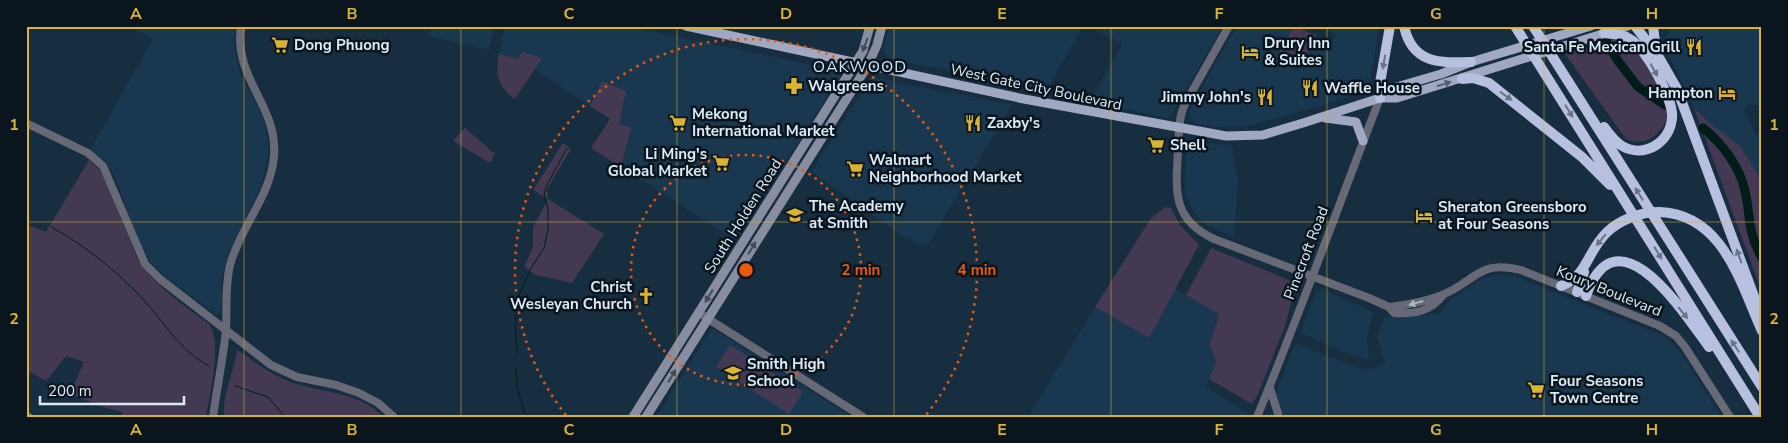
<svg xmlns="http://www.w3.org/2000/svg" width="1788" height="443" font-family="'Nunito Sans',sans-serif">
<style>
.built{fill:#19374e}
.green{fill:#443952}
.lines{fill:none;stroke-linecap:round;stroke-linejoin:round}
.stream{stroke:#021d19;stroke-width:1}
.river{stroke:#021d19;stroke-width:9}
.tertiary{stroke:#676a76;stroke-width:8}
.secondary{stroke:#888da1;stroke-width:9}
.primary{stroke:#a1a8c2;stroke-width:9}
.motorway{stroke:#b8c0df;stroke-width:10}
.oneway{fill:#434b58}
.oneway2{fill:#6a7388}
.oneway3{fill:#565e70}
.oneway4{fill:#adb7c3}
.grid{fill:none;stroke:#dab333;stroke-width:1;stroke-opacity:0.55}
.ring{fill:none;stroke:#e8590c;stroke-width:2.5;stroke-dasharray:2.5 5}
.labels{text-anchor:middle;stroke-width:5;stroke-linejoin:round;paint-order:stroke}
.poi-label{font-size:15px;font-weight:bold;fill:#dceaf6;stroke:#0b151d;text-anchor:start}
.street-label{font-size:15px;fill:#dceaf6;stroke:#0b151d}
.neighbourhood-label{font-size:16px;letter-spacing:1px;fill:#c9e5fd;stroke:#0b151d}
.centre{fill:#e8590c;stroke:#0b151d;stroke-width:2.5}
.ring-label{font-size:15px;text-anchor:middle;font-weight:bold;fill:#e8590c;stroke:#0b151d;stroke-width:5;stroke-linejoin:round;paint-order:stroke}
.neatline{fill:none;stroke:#dab333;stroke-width:2}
.grid-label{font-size:16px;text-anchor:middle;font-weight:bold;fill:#dab333}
</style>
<rect width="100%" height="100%" fill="#162e40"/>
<path class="built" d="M127,26H236L234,44L239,71L261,113L266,126L269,152L261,187L227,256L222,279V311L217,315L163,275L149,260L141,246L114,175L105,161L90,150L153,39Z
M433,26H494L489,50L428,36Z
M505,26H625L837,70L841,74L738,238L733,239L621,167L631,128L619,125L602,81L590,106L534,69L541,58L518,59L499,54Z
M889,26H1083L1046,92L888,58L883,51Z
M1089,26H1223L1171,116L1167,118L1090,102L1122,44Z
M1237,26H1294L1276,58L1288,53L1303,60L1317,36L1332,42L1336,34L1317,26H1379L1370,86L1364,91L1321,106L1248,126L1213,127L1196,123L1189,117V110Z
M1671,26H1762V106L1750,104L1744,108L1756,135L1762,132V192L1761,179L1694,108L1674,65L1662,46Z
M871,77L1012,105L927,246L904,237L811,172Z
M1189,142L1232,145L1238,182L1234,237L1206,225L1197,217L1187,200L1185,191L1186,151Z
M1503,274L1514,276L1664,336L1681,352L1721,417H1286L1281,412L1276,393L1294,346L1298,344L1360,369L1374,368L1385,362L1377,338L1384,317H1410L1440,313L1451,299L1476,282L1485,277Z
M1174,288L1219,313L1210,344L1216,362L1206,387L1246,412L1248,417H1028L1095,307L1149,338Z
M1321,289L1373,312L1367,338L1369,359L1357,357L1300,333L1316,291Z
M712,328L852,417H656Z"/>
<path class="green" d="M1294,26L1317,36L1303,60L1288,53L1275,59Z
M1615,39C1643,42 1660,88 1670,112C1663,131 1648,149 1626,139L1565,54Z
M522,52L542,58L515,99C498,87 495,74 499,54L518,59Z
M602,81L626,91L619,124L631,128L621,167L591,148L610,119L590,106Z
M1694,108L1712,125L1740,146L1761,179L1762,200L1759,204L1762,220V292Z
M465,128L495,154L490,163L453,141Z
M563,143L571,149L547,189L548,199L604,234L572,283L536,275L524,267L533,247V227L548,199L533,190Z
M89,160L100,170L104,178L138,260C156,287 184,305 210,325C222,346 210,392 206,417H122V412L106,408L70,394L84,362L66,356L46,381L26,370V224L46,232Z
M1165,207L1171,208L1180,225L1199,245L1149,338L1095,307L1151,218Z
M1211,248L1296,283L1285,326L1258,394L1252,404L1209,379L1216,362L1210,344L1219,314L1186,295Z
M730,345L803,392L789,414L716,367Z
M237,350C254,361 271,375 290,382C323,393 357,391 384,417H224C222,393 234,373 237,350Z"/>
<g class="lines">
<path class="stream" d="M51,227C85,245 115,270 142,298C165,323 178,349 209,366
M517,354L515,324L519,295L531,268L544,248L548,229V209L544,194L547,185L567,148
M516,369L517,387L526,417
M235,386L268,397L285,417"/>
<path class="river" d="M1606,41L1618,61L1638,87L1665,105
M1703,128C1722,143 1740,167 1745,191C1751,217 1747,232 1762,258"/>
<path class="tertiary" d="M1229,26L1185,104C1178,118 1179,134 1178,150C1176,190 1171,219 1214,239L1369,298L1389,307L1394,313C1414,314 1430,312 1443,295
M26,123L88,153L103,166L145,264L160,279L271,365L297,377L336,385L359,393L378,403L394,417
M1389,307C1407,305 1425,302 1442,295C1475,282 1479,259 1521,270L1660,326L1676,336L1685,347L1730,417
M699,313L863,417
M1270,388L1279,417
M26,415L29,417
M213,417C217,388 223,359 226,330C227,309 225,286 230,265C240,227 271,196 274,156C278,105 233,79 241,26
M1257,417C1301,311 1339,204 1380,98"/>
<path class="secondary" d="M633,417L863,51L870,26
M646,417L868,65L877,45L882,26"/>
<path class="primary" d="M686,26L1024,99L1226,136L1263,135L1303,123L1380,98L1393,88L1441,74L1471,62L1591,26
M1380,98H1397L1628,26
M1325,118L1356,122L1363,141"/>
<path class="motorway" d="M1404,26C1412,64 1440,63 1471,62
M1515,26L1760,417
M1533,26L1762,387
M1635,26L1657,54L1677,89L1762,318
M1653,26L1656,50
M1462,79L1473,78L1489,83L1582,157L1610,185
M1380,98V83L1390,26
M1604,127C1609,134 1615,142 1622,146C1645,159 1670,142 1672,118C1674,100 1646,48 1630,39C1623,34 1613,34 1604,33
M1561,286C1588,276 1587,251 1607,232C1620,220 1640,212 1659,212C1723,214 1740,282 1762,331
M1577,292L1584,272
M1586,296C1617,207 1684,313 1709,347"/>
</g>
<defs><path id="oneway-solid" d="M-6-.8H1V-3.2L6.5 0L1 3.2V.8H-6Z" transform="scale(1.25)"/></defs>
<g class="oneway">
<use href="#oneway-solid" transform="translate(865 45) rotate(111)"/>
<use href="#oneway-solid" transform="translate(752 248) rotate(-58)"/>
<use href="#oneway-solid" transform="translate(709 296) rotate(122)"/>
<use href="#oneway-solid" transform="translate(672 376) rotate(-58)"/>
</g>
<g class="oneway2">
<use href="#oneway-solid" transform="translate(1384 62) rotate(100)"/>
<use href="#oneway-solid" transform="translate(1654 70) rotate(61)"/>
<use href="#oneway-solid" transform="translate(1506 96) rotate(36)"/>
<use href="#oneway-solid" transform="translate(1569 111) rotate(58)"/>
<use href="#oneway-solid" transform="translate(1639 194) rotate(-122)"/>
<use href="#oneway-solid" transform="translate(1601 240) rotate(129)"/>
<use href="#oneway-solid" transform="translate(1658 253) rotate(58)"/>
<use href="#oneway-solid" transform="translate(1739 256) rotate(-110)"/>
<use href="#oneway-solid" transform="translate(1683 313) rotate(51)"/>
<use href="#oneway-solid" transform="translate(1735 346) rotate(-123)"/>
</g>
<use class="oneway3" href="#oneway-solid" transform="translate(1444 84) rotate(-17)"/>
<use class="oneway4" href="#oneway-solid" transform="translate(1416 303) rotate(164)"/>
<path class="grid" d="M244,26V417M461,26V417M677,26V417M894,26V417M1111,26V417M1327,26V417M1544,26V417M26,222H1762"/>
<g class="ring">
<circle cx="746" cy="270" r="115"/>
<path d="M566 415A231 231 0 1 1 926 415"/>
</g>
<defs>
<g id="supermarket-bare" transform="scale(1.35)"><path d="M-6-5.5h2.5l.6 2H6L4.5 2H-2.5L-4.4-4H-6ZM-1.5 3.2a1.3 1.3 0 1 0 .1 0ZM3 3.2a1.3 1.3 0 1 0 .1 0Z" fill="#dab333" stroke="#0b151d" stroke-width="2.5" paint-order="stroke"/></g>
<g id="restaurant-bare" transform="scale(1.35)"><path d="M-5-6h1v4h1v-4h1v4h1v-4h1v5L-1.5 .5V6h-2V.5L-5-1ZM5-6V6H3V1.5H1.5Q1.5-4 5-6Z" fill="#dab333" stroke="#0b151d" stroke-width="2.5" paint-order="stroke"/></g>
<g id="hotel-bare" transform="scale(1.35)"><path d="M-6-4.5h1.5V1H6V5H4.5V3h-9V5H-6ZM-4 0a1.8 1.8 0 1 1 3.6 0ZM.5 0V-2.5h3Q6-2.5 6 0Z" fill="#dab333" stroke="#0b151d" stroke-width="2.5" paint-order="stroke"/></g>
<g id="pharmacy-bare" transform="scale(1.35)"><path d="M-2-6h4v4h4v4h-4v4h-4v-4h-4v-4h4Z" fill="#dab333" stroke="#0b151d" stroke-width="2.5" paint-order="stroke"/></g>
<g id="school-bare" transform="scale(1.35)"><path d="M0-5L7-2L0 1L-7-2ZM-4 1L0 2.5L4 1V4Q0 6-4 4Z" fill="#dab333" stroke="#0b151d" stroke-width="2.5" paint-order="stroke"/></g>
<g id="church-bare" transform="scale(1.35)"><path d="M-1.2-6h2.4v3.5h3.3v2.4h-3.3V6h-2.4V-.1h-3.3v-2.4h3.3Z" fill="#dab333" stroke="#0b151d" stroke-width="2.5" paint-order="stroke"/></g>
</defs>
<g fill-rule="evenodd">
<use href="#supermarket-bare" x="280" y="45"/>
<use href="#restaurant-bare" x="1694" y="47"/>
<use href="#hotel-bare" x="1250" y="52"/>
<use href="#pharmacy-bare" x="794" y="86"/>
<use href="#restaurant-bare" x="1310" y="88"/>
<use href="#hotel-bare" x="1727" y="93"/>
<use href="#restaurant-bare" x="1265" y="97"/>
<use href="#supermarket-bare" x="678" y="123"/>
<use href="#restaurant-bare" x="973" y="123"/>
<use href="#supermarket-bare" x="1156" y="145"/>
<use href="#supermarket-bare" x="721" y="163"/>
<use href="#supermarket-bare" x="855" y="169"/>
<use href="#school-bare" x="795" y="215"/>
<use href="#hotel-bare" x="1424" y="216"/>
<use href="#church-bare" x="646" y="296"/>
<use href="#school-bare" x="733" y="373"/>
<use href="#supermarket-bare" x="1536" y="390"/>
</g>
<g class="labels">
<g class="poi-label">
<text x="1264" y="48">Drury Inn<tspan x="1264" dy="17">&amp; Suites</tspan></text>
<text x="294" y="50">Dong Phuong</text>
<text x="1680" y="52" text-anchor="end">Santa Fe Mexican Grill</text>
<text x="808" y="91">Walgreens</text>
<text x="1324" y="93">Waffle House</text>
<text x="1713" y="98" text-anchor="end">Hampton</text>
<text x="1251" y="102" text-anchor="end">Jimmy John's</text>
<text x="692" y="119">Mekong<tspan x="692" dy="17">International Market</tspan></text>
<text x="987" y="128">Zaxby's</text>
<text x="1170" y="150">Shell</text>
<text x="707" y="159" text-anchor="end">Li Ming's<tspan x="707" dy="17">Global Market</tspan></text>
<text x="869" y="165">Walmart<tspan x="869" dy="17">Neighborhood Market</tspan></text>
<text x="809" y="211">The Academy<tspan x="809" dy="17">at Smith</tspan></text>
<text x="1438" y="212">Sheraton Greensboro<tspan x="1438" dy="17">at Four Seasons</tspan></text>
<text x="632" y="292" text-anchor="end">Christ<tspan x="632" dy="17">Wesleyan Church</tspan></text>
<text x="747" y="369">Smith High<tspan x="747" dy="17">School</tspan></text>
<text x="1550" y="386">Four Seasons<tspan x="1550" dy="17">Town Centre</tspan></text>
</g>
<g class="street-label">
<text transform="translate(1036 87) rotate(12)" y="5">West Gate City Boulevard</text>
<text transform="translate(743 216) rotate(-58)" y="5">South Holden Road</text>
<text transform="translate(1306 253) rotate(-69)" y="5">Pinecroft Road</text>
<text transform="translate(1609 291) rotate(22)" y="5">Koury Boulevard</text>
</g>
<g class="neighbourhood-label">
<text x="860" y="72">OAKWOOD</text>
</g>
</g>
<circle cx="746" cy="270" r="8" class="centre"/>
<g class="ring-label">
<text x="861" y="275">2 min</text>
<text x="977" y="275">4 min</text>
</g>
<rect width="1788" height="443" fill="none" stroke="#0b151d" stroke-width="55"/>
<path d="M40 396v8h144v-8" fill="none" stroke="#dceaf6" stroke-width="2.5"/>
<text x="48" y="396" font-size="15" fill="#dceaf6" stroke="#0b151d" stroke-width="4" paint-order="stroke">200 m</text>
<rect x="28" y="28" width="1732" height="388" class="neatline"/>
<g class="grid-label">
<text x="136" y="19">A</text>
<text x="352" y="19">B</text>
<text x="569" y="19">C</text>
<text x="786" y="19">D</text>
<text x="1002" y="19">E</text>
<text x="1219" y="19">F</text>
<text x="1436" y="19">G</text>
<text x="1652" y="19">H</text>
<text x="14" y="130">1</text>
<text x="1774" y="130">1</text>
<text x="14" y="324">2</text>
<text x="1774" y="324">2</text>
<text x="136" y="435">A</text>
<text x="352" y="435">B</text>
<text x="569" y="435">C</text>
<text x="786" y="435">D</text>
<text x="1002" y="435">E</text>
<text x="1219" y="435">F</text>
<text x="1436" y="435">G</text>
<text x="1652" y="435">H</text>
</g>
</svg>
